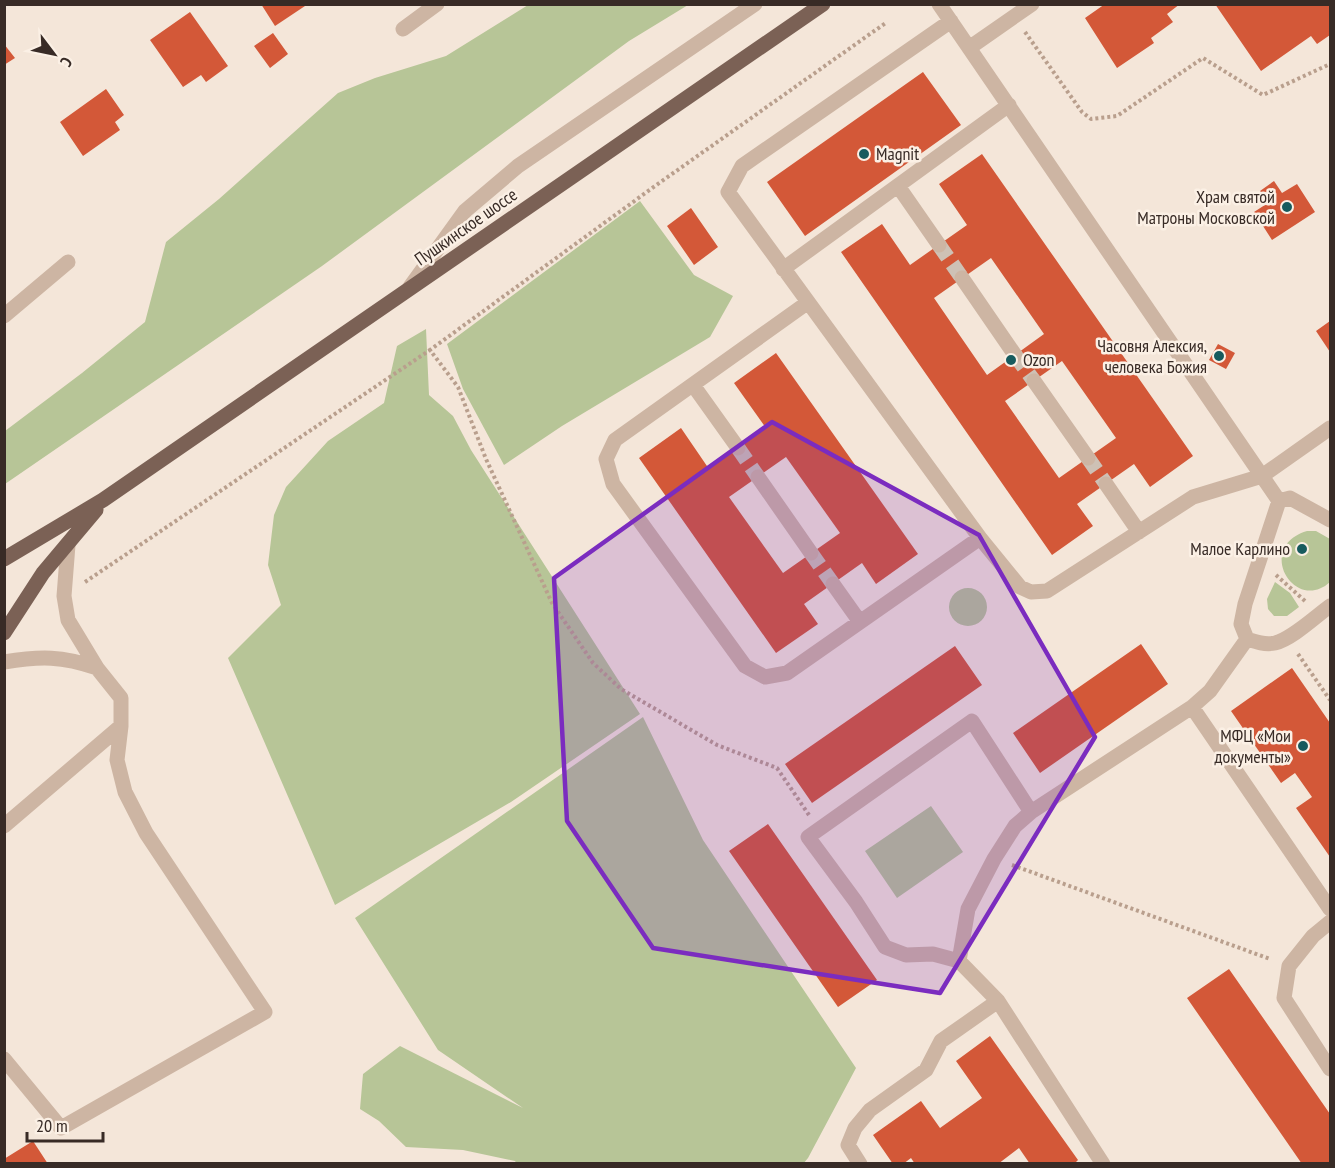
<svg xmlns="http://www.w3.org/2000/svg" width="1335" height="1168" font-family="'PT Sans Narrow',sans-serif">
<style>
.green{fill:#b7c597}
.building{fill:#d35838;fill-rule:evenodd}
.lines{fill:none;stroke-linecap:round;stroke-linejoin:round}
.minor-tunnel{stroke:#cec1b5;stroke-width:15;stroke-dasharray:15 8;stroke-linecap:butt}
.path{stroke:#b99f8d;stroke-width:4;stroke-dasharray:3 3;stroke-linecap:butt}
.minor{stroke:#cdb5a3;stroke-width:15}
.major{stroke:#7b6155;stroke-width:15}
.marked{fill:#7b2cbf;fill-opacity:0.2;stroke:#7b2cbf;stroke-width:4.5;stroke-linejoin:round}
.poi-dot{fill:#175b5e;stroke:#fbf0e5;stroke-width:2}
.labels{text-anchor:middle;stroke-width:5;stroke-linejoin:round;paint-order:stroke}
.poi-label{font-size:18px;fill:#382b26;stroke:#fbf0e5;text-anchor:end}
.street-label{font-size:18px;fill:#382b26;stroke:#fbf0e5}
</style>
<rect width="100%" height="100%" fill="#f4e6d9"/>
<path class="green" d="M528,5H688L629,41L322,266L5,484V431L82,373L145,322L166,242L219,199L338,93L375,78L446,56Z
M640,201L694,275L733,296L710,337L562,426L504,465L463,389L447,344Z
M426,329L429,395L453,416L471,450L640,714L511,802L335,905L228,658L281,605L268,565L274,515L286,487L328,441L384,403L397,346Z
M1307,531H1316L1330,539V582C1295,614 1254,547 1307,531Z
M1275,582L1290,593L1299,607L1287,616H1274L1268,609L1267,599Z
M949 607a19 19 0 1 1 38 0a19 19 0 1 1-38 0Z
M643,717L703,840L856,1068L808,1158L803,1164H517L515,1161L463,1150L406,1147L379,1121L360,1109L363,1074L400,1046L523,1108L438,1050L355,918Z
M931,806L963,852L897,898L865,851Z"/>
<path class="building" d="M261,4H308L275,26Z
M1105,4H1180L1167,14L1173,22L1151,38L1154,43L1117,68L1085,18Z
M1215,4H1330V35L1317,44L1311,36L1261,71Z
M190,12L228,66L206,82L201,75L183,87L150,40Z
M273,33L288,54L270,68L254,46Z
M4,44L15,58L4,65Z
M923,72L961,125L805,236L767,182Z
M106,89L124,115L115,122L120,130L83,156L60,122Z
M982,154L1193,456L1150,487L1134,464L1077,504L1093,526L1052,555L841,252L882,224L910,265L967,225L939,184ZM991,258L1044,334L987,375L934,298ZM1062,361L1116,438L1059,478L1005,401Z
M1274,181L1282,193L1297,184L1315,212L1272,240L1254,212L1268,203L1260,191Z
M691,208L718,247L694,265L667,226Z
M1330,321V352L1316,331Z
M1218,344L1235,353L1226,369L1209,360Z
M776,353L918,554L876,584L862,563L804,604L818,624L776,653L639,458L681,428L709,469L766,428L734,383ZM786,457L840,533L783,573L729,497Z
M1141,644L1168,684L1040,773L1013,733Z
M955,646L982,685L812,803L785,764Z
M1292,668L1330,723V857L1296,808L1312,797L1295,773L1281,783L1231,711Z
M768,824L877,980L838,1007L729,851Z
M1229,969L1330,1114V1164H1302L1187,998Z
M990,1036L1078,1160L1074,1164H1030L1019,1148L998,1164H915L911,1158L903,1164H893L873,1135L921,1101L940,1128L982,1098L956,1061Z
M33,1141L48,1164H4V1159Z"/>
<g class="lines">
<path class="minor-tunnel" d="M939,245L962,278
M1015,355L1034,381
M738,448L758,477
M1088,458L1106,484
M811,553L833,584"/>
<path class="path" d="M1025,32L1082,112L1091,119L1117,116L1203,58L1263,95L1330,64
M1276,575L1306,602
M85,582L430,350
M1298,654L1330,700
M809,815L777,768L717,745L621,689L593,663L552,603L486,459L458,387L430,350L655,186L887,22
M1012,865L1270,959"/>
<path class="minor" d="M939,4L1279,501
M951,21L742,166L728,192L980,538L1020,587L1031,592L1047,591L1193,497L1262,476L1330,428
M403,29L437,4
M969,48L1032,4
M898,186L939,245
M783,269L1009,105
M962,278L1015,355
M410,287L465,211L518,166L755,4
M807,303L615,440L606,459L613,484L745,666L765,677L787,673L980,538
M4,316L68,262
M1034,381L1088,458
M693,385L738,448
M758,477L811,553
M1106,484L1139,532
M1279,501L1245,604L1241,624L1247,639C1256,642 1265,645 1275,643C1292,639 1316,616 1330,606
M1279,501L1290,498L1330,520
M833,584L860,622
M4,662C41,656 62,656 97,668
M1192,707L1330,909
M1031,812L972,721L808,837L856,902L885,947L906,955L933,954L959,961L998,1001L1103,1164
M4,826L121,726V698L97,668L68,620L64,596L68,545
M1330,922L1313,936L1289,966L1284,998L1330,1069
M959,961L968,909L994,859L1015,826L1031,812L1192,707L1210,691L1247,639
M4,1059L61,1128L265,1012L146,833L125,792L117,760L121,726
M860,1164L848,1145L855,1128L870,1110L926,1070L941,1041L998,1001"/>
<path class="major" d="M4,559L103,500L823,4
M4,633L43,573L96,510"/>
</g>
<path class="marked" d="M772,422L979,535L1095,737L940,993L653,948L567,821L554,578Z"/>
<g class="poi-dot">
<circle cx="864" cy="154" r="6"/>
<circle cx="1287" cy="207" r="6"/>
<circle cx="1219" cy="356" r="6"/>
<circle cx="1011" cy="360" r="6"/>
<circle cx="1302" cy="549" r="6"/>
<circle cx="1303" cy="746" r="6"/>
</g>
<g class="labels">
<g class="poi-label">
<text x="876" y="160" text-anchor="start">Magnit</text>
<text x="1275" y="203">Храм святой<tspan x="1275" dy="21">Матроны Моcковской</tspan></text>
<text x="1207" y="352">Часовня Алексия,<tspan x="1207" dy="21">человека Божия</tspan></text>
<text x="1023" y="366" text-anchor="start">Ozon</text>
<text x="1290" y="555">Малое Карлино</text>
<text x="1291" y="742">МФЦ «Мои<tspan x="1291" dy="21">документы»</tspan></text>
</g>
<g class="street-label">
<text transform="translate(466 227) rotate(-35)" y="6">Пушкинское шоссе</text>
</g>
</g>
<rect width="1335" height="1168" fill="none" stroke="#382b26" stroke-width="12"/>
<g transform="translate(54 54) rotate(122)" stroke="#fbf0e5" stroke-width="4.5" paint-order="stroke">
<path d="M0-4.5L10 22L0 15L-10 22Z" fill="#382b26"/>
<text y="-9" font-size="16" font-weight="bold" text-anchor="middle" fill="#382b26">С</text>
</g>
<path d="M27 1132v9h76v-9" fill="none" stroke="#382b26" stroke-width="3"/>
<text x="36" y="1132" font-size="18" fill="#382b26" stroke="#fbf0e5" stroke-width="4.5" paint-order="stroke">20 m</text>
</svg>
